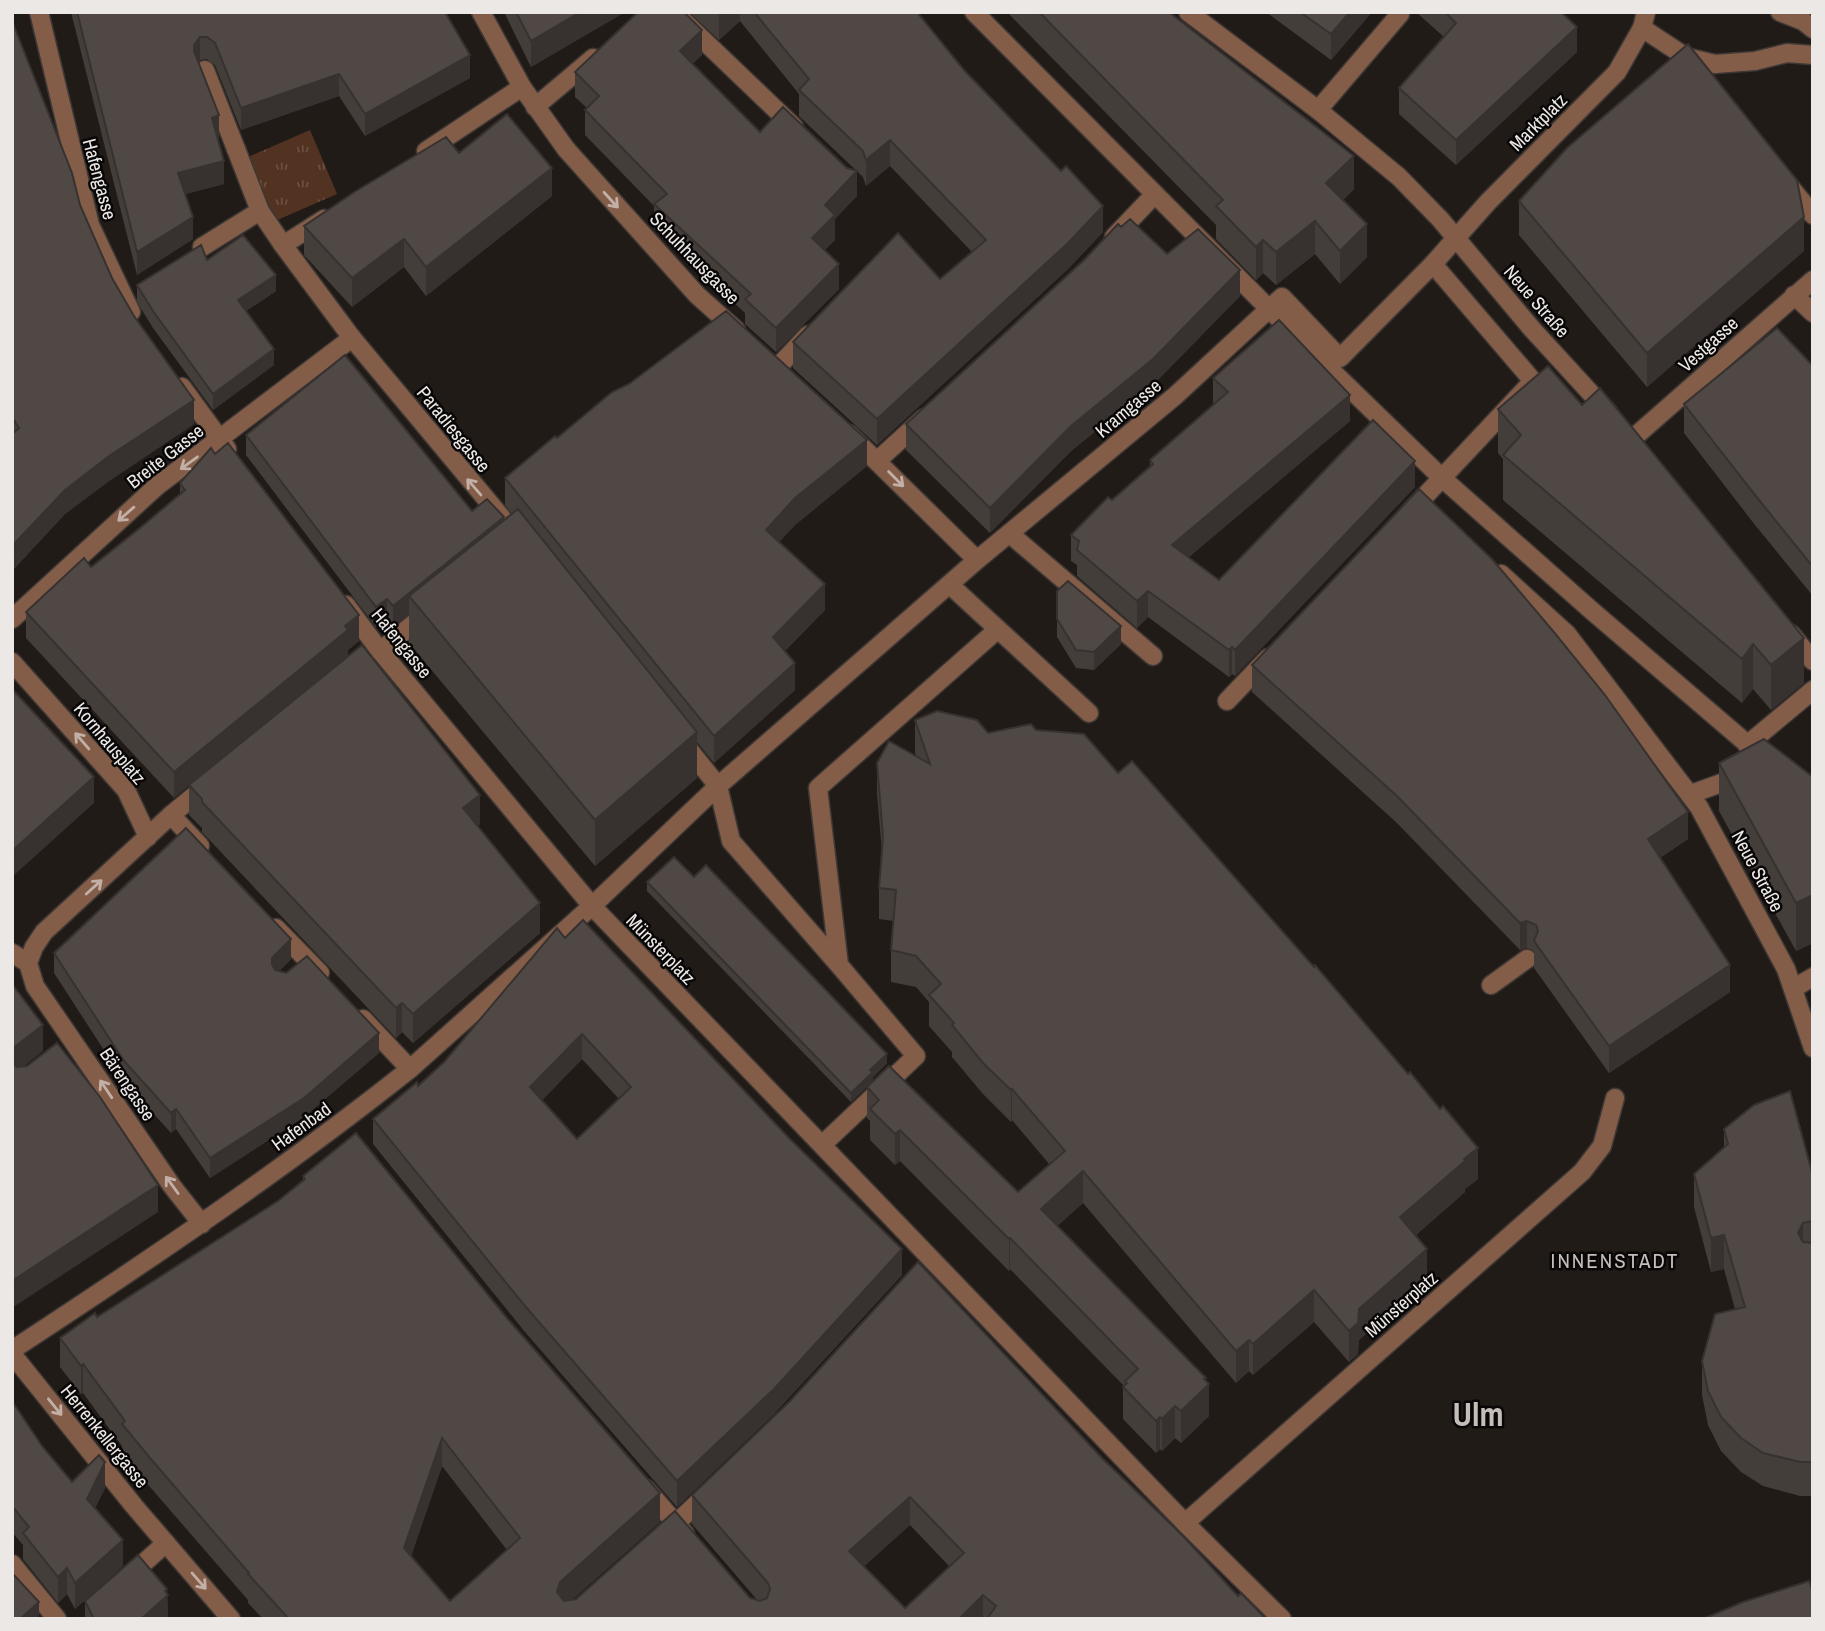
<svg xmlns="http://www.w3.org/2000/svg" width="1825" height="1631" font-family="'Archivo Narrow',sans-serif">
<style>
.grass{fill:url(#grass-tufts)}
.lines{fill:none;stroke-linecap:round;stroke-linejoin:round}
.service-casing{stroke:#3d3835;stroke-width:21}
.pedestrian-casing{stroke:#3d3835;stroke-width:21}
.minor-casing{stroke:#3d3835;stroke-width:21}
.tertiary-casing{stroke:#3d3835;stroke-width:21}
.service{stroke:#845d49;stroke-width:18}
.pedestrian{stroke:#845d49;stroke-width:18}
.minor{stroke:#845d49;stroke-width:18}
.tertiary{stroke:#845d49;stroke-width:18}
.wall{fill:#443e3b;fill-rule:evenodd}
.shaded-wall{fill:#373230}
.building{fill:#4f4845;stroke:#373230;stroke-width:2;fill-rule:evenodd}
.oneway{stroke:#c2b0a7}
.labels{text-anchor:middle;stroke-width:5;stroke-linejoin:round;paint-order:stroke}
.street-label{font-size:19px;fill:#ece8e6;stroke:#080606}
.neighbourhood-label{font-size:21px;letter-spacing:2px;fill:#c5bdb9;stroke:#080606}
.town-label{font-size:33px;font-weight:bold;fill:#c5bdb9;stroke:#080606}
</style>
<defs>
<pattern id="grass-tufts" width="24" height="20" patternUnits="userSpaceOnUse" patternTransform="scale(1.75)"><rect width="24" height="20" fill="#523221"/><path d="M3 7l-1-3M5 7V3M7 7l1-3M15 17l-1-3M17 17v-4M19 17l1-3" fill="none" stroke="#6b5041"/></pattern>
</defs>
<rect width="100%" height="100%" fill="#211b18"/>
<path class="grass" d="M310,130L337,194L275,221L248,157Z"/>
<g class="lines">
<g class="service-casing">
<path id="service" d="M674,12L794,127
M974,12L1303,343L1442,478L1591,610L1759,754
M205,70L236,149
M1318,110L1400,14L1397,12
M1114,237L1155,194
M777,368L808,335"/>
</g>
<g class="pedestrian-casing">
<path id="pedestrian" d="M39,12L90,225L131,312
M1646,12L1642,28L1686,57L1715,64L1755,61L1787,53L1813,55
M1780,12L1803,21L1813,29
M566,149L697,295L736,330
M1786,182L1813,215
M283,245L352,338L502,518
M1794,295L1813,313
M182,387L227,449
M849,434L977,560
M1631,440L1813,280
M1410,512L1533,381L1433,264L1456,238
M1010,534L1153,656
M1501,574L1567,634L1699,807L1786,969L1813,1048
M950,585L1089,713
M346,605L377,647L592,906L1185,1523L1282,1619
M380,651L427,613
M1227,701L1268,658
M682,741L718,786L731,841L839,965
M1747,745L1813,690
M1691,794L1738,777
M171,815L206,786
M12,953L28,963
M1491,985L1527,959
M1794,988L1813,977
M410,1069L592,906L718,786L977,560L1175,396L1282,297L1340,358L1433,264
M822,1145L916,1056L839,965L818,788L997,630
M12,1354L134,1506L231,1619
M1185,1523L1582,1172L1602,1146L1615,1098
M666,1533L709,1492"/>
</g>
<g class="minor-casing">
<path id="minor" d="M481,12L522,87L566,149
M535,107L593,58
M236,149L260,211L283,245L324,219
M426,151L522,87
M1456,238L1488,202L1617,72L1642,28
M202,247L260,211
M878,460L924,418
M12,619L157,486L352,338
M12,662L126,790L148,837
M200,846L171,815L44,932L34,947L28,963L35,986L172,1186L202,1224
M276,928L320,973
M12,1350C148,1261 283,1170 410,1069L363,1019
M646,1489L685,1534
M12,1564L57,1619
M127,1578L166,1543"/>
</g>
<g class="tertiary-casing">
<path id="tertiary" d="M1188,12L1318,110L1399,177L1440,219L1532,329L1608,412
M1791,634L1813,661"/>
</g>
<use href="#service" class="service"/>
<use href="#pedestrian" class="pedestrian"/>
<use href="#minor" class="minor"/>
<use href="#tertiary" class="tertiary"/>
</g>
<path class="wall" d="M71,12H445L470,78L365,136L339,96L241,130L215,65L207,59L200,60L199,62L219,137L217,138L224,184L185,194L193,239L137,275Z
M504,12H625L531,67Z
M689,12H917L964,70L1103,232L1068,269L877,445L793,368V342L940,279L972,252L890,166L866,186L863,177L799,116V94L740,21L719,40Z
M1007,12H1169L1354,189L1343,200L1367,257L1340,284L1315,254L1276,285L1263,273L1256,280L1216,239V225Z
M1266,12H1372L1331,60Z
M1416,12H1561L1577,52L1456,165L1399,114V88L1444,37Z
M12,21L80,205L112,278L194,424L109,481L65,514L12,571Z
M702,55L692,64L760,132L857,196L835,219V240L824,250L839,289L776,352L745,324V313L654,229V206L585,135V110L587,108L575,97V72Z
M459,153L552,196L426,296L404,267L352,307L304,255V226Z
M1519,201L1804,251L1647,387L1519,235Z
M1121,227L1240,296L1153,385L1071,451L990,533L906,450V424L1084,260Z
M207,260L276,291L246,311L274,365L213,410L153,328L137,302V285Z
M1813,366V596L1755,525L1684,433V404Z
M1213,378L1350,421L1189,557L1219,580L1415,487L1235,676L1232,674L1229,677L1148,617L1137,628L1077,576V565L1071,561V535L1150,467V460L1213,405Z
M1498,409L1804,683L1771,710L1753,689L1742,703L1503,500V459L1498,453Z
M246,435L472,511L504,521L512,514L505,505V478L557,438L867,466L795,525L779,542L825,610L785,651L795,690L714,763L697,742V778L595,866L409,643V614L393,626L387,619L376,627L246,455Z
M180,483L359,641L348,650V656L480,824L478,826L540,933L413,1043L402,1032L396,1038L202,832V828L189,815V785L174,798L26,638V612L91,567L180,494Z
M1057,591L1121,644L1094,670L1076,668L1057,637Z
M1252,665L1688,839L1660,858L1730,992L1609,1073L1534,968V951L1527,948L1520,950L1397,823L1252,692Z
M915,720L988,733L1036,730L1478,1179L1465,1189V1192L1416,1235L1427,1281L1359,1340L1358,1354L1349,1362L1314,1322L1253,1375L1249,1371L1236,1383L1083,1203L1057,1226L1206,1381L1209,1416L1181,1443L1175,1438L1162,1451L1160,1449L1156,1453L1123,1419V1387L1124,1386L1010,1269L1009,1271L900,1161L895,1165L870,1140V1121L867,1118V1087L851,1102L647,891V882L887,1063L873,1077V1081L1018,1192L1050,1165L1012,1120L1011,1122L983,1094L952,1057V1052L929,1026V1002L916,987L891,982V950L894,921L879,919V888L882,852L877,794V763L916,756L915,752Z
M1719,763L1813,777V943L1796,951L1719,811Z
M565,938L902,1275L774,1414L677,1507L525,1332L373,1144V1119L418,1086L445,1061ZM582,1059L619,1099L577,1139L542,1100Z
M54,953L291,959L279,971L379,1053L304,1117L210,1178L176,1129L171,1133L124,1081L54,973Z
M1724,1129L1813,1176V1496H1800L1763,1486L1741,1472L1721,1451L1708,1425L1702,1395V1361L1735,1309L1724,1269L1711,1272L1694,1207V1174L1724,1147Z
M303,1176L660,1522L573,1599L750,1598L758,1601L692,1524V1495L1103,1459L1238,1596L1266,1619H263L248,1603V1600L150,1487L122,1453V1446L83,1393L81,1394L60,1367V1338L97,1317L278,1201L303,1181ZM442,1466L507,1550L450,1601L411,1556ZM910,1525L949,1566L905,1608L864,1566Z
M12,1401L42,1446L72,1482L105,1488L95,1508L123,1566L75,1609L67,1594L58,1603L23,1559V1545L12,1532Z
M167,1589L168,1619H85V1601Z"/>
<path class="shaded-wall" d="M580,12H625L531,67V41Z
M721,12H740V21L719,40V13Z
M1350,12H1372L1331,60V34Z
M1577,27V52L1456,165V140Z
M702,30V55L680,76V51Z
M200,37V60L194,68V45Z
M470,55V78L365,136V114Z
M339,74V96L241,130V108Z
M219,115V137L212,140V118Z
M890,140V166L866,186V160Z
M1354,156V189L1326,216V183Z
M224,161V184L178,196V173Z
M552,168V196L426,296V267Z
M857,171V196L835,219V240L812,263V238L825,205Z
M1103,206V232L1068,269L877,445V419Z
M193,217V239L137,275V252Z
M1804,217V251L1647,387V353Z
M1315,221V254L1276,285V252Z
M1367,224V257L1340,284V251Z
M404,239V267L352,307V278Z
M1263,240V273L1256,280V247Z
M839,264V289L776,352V328Z
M1240,270V296L1153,385L1071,451L990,533V508L1071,426Z
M276,275V291L238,316V300Z
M274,349V365L213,410V394Z
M1350,395V421L1172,571V545Z
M194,400V424L109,481L65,514L12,571V546L65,490L109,456Z
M867,440V466L795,525L766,556V530L795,498Z
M1415,461V487L1235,676V650Z
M504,517V538L409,596V614L393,626V606Z
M825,584V610L773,663V637Z
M1148,591V617L1137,628V601Z
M387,599V619L376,627V607Z
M359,615V641L348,650V656L174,798V772Z
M1121,626V644L1094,670V652Z
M1804,638V683L1771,710V665Z
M1753,644V689L1742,703V659Z
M1232,647V674L1229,677V650Z
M795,663V690L714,763V736Z
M697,732V778L595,866V820Z
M94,777V803L12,877V851Z
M480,795V824L463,838V808Z
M1688,812V839L1648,866V839Z
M1813,895V943L1796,951V903Z
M540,903V933L413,1043V1014Z
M1527,921V948L1520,950V923Z
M291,939V959L272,978V984V958Z
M1730,965V992L1609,1073V1046Z
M402,1003V1032L396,1038V1008Z
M43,1025V1051L13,1075L12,1078V1051L13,1048Z
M379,1033V1053L304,1117L210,1178V1158Z
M582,1034V1059L530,1113V1087Z
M887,1054V1063L873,1077V1081L851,1102V1093L870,1070Z
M1012,1089V1120L1011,1122V1090Z
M176,1109V1129L171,1133V1113Z
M900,1130V1161L895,1165V1134Z
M1478,1148V1179L1465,1189V1192L1400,1249V1217Z
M1083,1171V1203L1041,1241V1209Z
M158,1185V1212L12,1308V1281Z
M1803,1223V1257L1798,1233Z
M1724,1235V1269L1711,1272V1238Z
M1010,1238V1269L1009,1271V1239Z
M902,1249V1275L774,1414L677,1507V1481Z
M1427,1249V1281L1359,1340L1358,1354L1349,1362V1331L1359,1309Z
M1314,1290V1322L1253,1375V1344Z
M1249,1340V1371L1236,1383V1351Z
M83,1364V1393L81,1394V1366Z
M1206,1378V1387L1209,1384V1416L1181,1443V1411Z
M1175,1406V1438L1162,1451V1419Z
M1160,1417V1449L1156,1453V1421Z
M442,1438V1466L404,1577V1548Z
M105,1462V1488L87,1525V1499Z
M660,1493V1522L560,1610L557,1592L560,1582Z
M910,1497V1525L849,1580V1551Z
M123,1540V1566L75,1609V1583Z
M67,1568V1594L58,1603V1577Z
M167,1589L168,1619H141L165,1591Z
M983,1595V1619H959Z
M39,1602V1619H20Z"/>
<path class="building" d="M77,12H445L470,55L365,114L339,74L241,108L215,43L207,37H200L194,45V51L219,115L212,118L224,161L178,173L193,217L137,252Z
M516,12H580L531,41Z
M638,12H684L702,30L680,51L760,132L783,107L847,168L857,171L825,205L835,215L812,238L839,264L776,328L745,299L751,294L654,204L667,194L585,110L599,96L575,72Z
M754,12H917L964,70L1061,171L1066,166L1103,206L1068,243L877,419L793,342L898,233L940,279L986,240L890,140L866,160L863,151L799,90L809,79Z
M1039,12H1169L1354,156L1326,183L1367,224L1340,251L1315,221L1276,252L1263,240L1256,247L1216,206L1223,200Z
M1300,12H1350L1331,34Z
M1445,12H1561L1577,27L1456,140L1399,88L1456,23Z
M12,21L72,173L80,205L112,278L134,316L194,400L109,456L65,490L12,546V434L19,428L12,417Z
M1688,44L1797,180L1804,217L1647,353L1519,201L1567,148Z
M507,114L552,168L426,267L404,239L352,278L304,226L356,191L446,137L459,153Z
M1130,219L1167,254L1198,229L1240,270L1153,359L1071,426L990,508L906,424L1084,260L1118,224L1121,227Z
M243,235L276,275L238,300L274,349L213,394L153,311L137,285L201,245L207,260Z
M726,311L867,440L795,498L766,530L825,584L773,637L795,663L714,736L505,478L555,436L557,438L612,392L629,384Z
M1279,320L1350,395L1172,545L1219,580L1373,420L1415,461L1235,650L1232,647L1229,650L1148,591L1137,601L1077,550L1079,541L1071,535L1108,497L1112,500L1153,464L1150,460L1228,392L1213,378Z
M1777,328L1813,366V567L1755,495L1684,404Z
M345,355L472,511L487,499L504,517L393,606L387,599L376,607L246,435Z
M1548,366L1582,405L1600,388L1804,638L1771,665L1753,644L1742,659L1503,455L1521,435L1498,409Z
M228,443L359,615L345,626L348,630L174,772L26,612L84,558L91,567L140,528L185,490L180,483L211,448L215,454Z
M1419,489L1492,559L1553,631L1605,695L1688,812L1648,839L1730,965L1609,1046L1534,941L1538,931L1536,925L1527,921L1520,923L1397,796L1252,665Z
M518,509L697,732L595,820L409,596Z
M1068,581L1121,626L1094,652L1076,650L1057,619V591Z
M362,645L480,795L463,808L540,903L413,1014L402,1003L396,1008L202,802V799L189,785Z
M12,689L94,777L12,851Z
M937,711L977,720L988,733L1031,724L1036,730L1084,734L1118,773L1132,761L1314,967L1315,965L1408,1074L1410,1072L1440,1109L1443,1106L1478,1148L1464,1159L1465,1161L1400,1217L1427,1249L1359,1309L1358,1323L1349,1331L1314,1290L1253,1344L1249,1340L1236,1351L1083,1171L1041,1209L1206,1378L1204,1379L1209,1384L1181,1411L1175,1406L1162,1419L1160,1417L1156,1421L1123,1387L1127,1383L1125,1381L1138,1369L1010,1238L1009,1239L900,1130L895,1134L870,1109L879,1100L867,1087L889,1066L1018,1192L1065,1151L1012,1089L1011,1090L983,1063L952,1025L954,1023L929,995L941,984L916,956L891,950L896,890L879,888L883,837L877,763L889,741L930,764L915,720Z
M1764,739L1813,777V895L1796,903L1719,763Z
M186,828L291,939L272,958V964L275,970L286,973L307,956L379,1033L304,1098L210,1158L176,1109L171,1113L124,1061L54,953Z
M674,857L694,877L706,865L887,1054L870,1070L873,1072L851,1093L647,882Z
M583,920L789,1138L902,1249L774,1389L677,1481L525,1306L373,1119L417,1082L418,1086L445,1061L557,928L565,938ZM582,1034L631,1087L577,1139L530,1087Z
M12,984L43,1025L13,1048L12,1051Z
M57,1043L100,1097L158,1185L12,1281V1063L17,1067L27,1066Z
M1790,1091L1813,1176V1221L1803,1223L1798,1233L1803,1242L1813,1243V1462H1800L1763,1453L1741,1438L1721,1417L1708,1391L1702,1361L1715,1314L1745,1307L1724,1235L1711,1238L1694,1174L1728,1144L1724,1129L1754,1105Z
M356,1133L507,1318L660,1493L560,1582L557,1592L564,1601L576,1599L675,1511L750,1598L760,1601L767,1598L770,1589L768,1583L692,1495L790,1401L918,1262L1103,1459L1183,1536L1238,1596L1241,1593L1266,1619H987L996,1606L983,1595L959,1619H289L248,1574L249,1573L150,1458L122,1424L125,1421L83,1364L81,1366L60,1338L95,1313L97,1317L278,1201L305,1179L303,1176ZM442,1438L520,1538L450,1601L404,1548ZM910,1497L964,1553L905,1608L849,1551Z
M12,1401L42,1446L72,1482L99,1455L105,1462L87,1499L123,1540L75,1583L67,1568L58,1577L23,1533L29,1527L12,1506Z
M138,1555L167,1589L165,1591L168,1595L141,1619H94L85,1601Z
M12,1573L39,1602L20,1619H12Z
M1809,1581L1813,1592V1619H1703L1743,1602Z"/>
<defs><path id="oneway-shaft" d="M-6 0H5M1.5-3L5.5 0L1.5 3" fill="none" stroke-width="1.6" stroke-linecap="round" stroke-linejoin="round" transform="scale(1.75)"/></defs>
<g class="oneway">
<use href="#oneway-shaft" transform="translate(611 200) rotate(48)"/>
<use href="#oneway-shaft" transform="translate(189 463) rotate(144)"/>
<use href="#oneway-shaft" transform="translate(896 479) rotate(45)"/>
<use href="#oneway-shaft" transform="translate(474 487) rotate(-131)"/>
<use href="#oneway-shaft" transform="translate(126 514) rotate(139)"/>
<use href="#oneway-shaft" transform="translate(82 741) rotate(-131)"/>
<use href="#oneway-shaft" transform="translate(94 887) rotate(-42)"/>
<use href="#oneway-shaft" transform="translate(106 1089) rotate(-124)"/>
<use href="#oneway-shaft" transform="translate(172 1185) rotate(-126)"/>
<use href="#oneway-shaft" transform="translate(55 1407) rotate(51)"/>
<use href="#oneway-shaft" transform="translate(199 1581) rotate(49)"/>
</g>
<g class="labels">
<g class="street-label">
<text transform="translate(1538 122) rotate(-45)" y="7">Marktplatz</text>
<text transform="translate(100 179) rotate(75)" y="7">Hafengasse</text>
<text transform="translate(695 258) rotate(46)" y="7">Schuhhausgasse</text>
<text transform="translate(1537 301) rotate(49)" y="7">Neue Straße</text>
<text transform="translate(1708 344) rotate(-42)" y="7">Vestgasse</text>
<text transform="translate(1128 408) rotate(-40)" y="7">Kramgasse</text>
<text transform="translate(454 429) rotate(51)" y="7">Paradiesgasse</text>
<text transform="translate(165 456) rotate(-38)" y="7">Breite Gasse</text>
<text transform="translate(402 643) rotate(51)" y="7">Hafengasse</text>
<text transform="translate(110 743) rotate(50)" y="7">Kornhausplatz</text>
<text transform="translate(1758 871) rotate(62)" y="7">Neue Straße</text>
<text transform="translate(661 949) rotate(46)" y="7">Münsterplatz</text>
<text transform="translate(128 1084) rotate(56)" y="7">Bärengasse</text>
<text transform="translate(301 1126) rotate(-36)" y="7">Hafenbad</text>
<text transform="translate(1401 1304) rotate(-41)" y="7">Münsterplatz</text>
<text transform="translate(105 1436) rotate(51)" y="7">Herrenkellergasse</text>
</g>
<g class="neighbourhood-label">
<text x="1615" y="1268">INNENSTADT</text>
</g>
<g class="town-label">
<text x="1478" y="1426">Ulm</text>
</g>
</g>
<rect width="1825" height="1631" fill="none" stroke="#ece8e6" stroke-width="28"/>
</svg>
